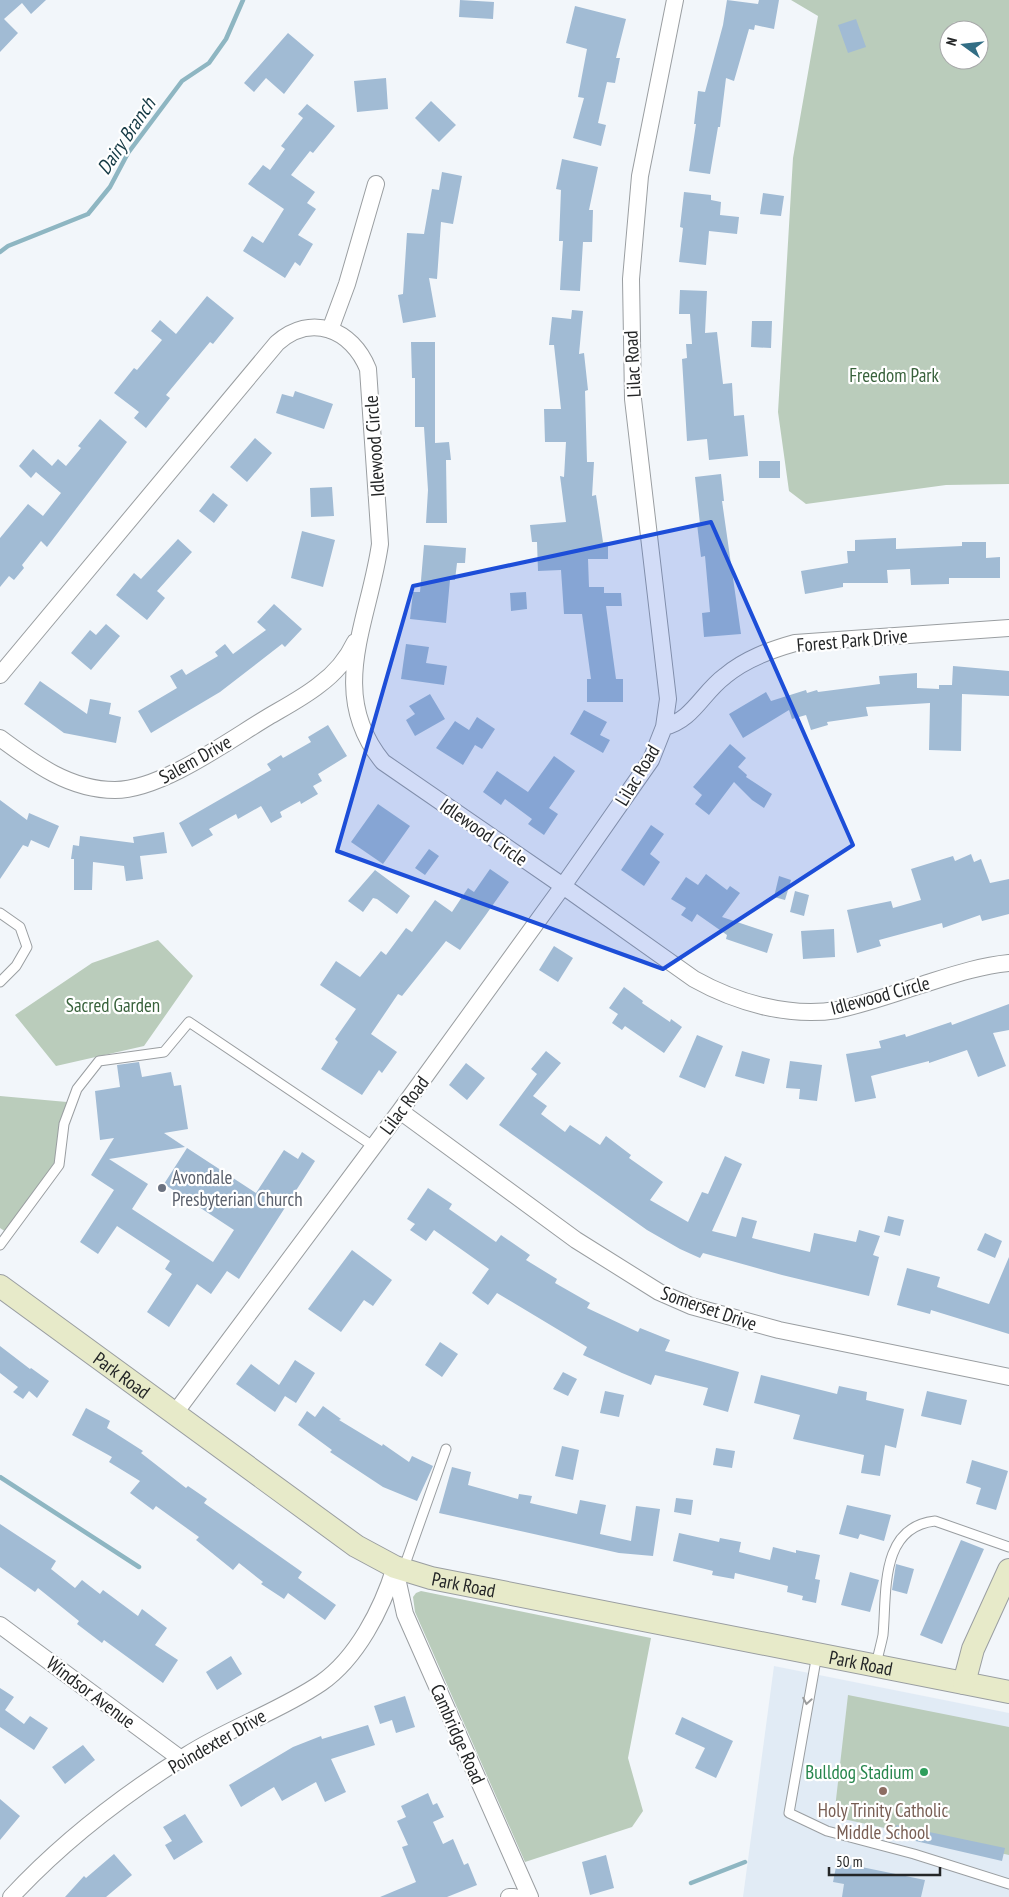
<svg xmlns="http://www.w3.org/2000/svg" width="1009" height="1897" font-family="'PT Sans Narrow',sans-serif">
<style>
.built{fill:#e1ebf5}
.green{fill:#baccbb;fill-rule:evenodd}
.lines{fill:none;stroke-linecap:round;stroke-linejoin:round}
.stream{stroke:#8eb6c2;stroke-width:4.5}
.building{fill:#a1bbd4}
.lane-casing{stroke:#9a9ea1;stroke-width:11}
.street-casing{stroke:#9a9ea1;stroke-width:18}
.secondary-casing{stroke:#9a9ea1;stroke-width:24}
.lane{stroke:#fff;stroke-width:9}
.street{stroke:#fff;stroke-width:16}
.secondary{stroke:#e7eac9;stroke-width:22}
.oneway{stroke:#9c9d9e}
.marked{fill:#1d4ed8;fill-opacity:0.2;stroke:#1d4ed8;stroke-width:4;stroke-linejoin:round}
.worship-dot{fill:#6b7280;stroke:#fff;stroke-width:2}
.leisure-dot{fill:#2e9e5b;stroke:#fff;stroke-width:2}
.education-dot{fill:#8d6e63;stroke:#fff;stroke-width:2}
.labels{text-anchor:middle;stroke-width:4.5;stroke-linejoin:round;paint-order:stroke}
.street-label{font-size:19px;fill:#242627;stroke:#fff}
.park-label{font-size:19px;fill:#39623c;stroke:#fff}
.worship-label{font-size:19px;fill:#5b616d;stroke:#fff;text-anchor:start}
.leisure-label{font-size:19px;fill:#27864d;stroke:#fff;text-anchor:end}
.education-label{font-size:19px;fill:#785e54;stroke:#fff}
.water-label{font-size:20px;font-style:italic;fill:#133843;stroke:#fff}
</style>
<rect width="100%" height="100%" fill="#f2f6fa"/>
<path class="built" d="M774,1666L1009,1713V1897H743Z"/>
<path class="green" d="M791,0H1009V484L946,485L806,504L789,491L778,412L793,158L818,16ZM949,30H979V60H949Z
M158,940L193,976L144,1046L56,1066L15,1015L92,963Z
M0,1096L67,1102L54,1163L6,1232L0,1228Z
M421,1591L651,1638L628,1758L643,1811L632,1827L525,1862L415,1612L413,1597L416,1593Z
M848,1695L1009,1727V1855L834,1817Z"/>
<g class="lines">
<path class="stream" d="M0,252L8,246L88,214L110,187L128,153L182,81L209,63L226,39L243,0
M0,1477L139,1567
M691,1883L745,1862"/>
</g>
<path class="building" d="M0,0H46L31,14L22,3L4,19L18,33L0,52Z
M460,0L494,2L493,19L459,17Z
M727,0L758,4L759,0H779L774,29L755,25L754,30L749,29L734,81L726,78L720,127H718L710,174L689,171L696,124H694L698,91L705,92L723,25Z
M575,6L626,19L616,58H620L615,83L607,82L598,123L606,125L601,146L573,138L584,98L578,97L587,49L566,43Z
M856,19L866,47L848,53L838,25Z
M288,33L314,55L284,94L266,78L254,92L244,83Z
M386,78L388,109L357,112L354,81Z
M431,101L456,125L439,142L415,118Z
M307,104L335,126L313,153L310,151L291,175L315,192L307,203L316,209L298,235L313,244L300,266L295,262L285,278L243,251L252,236L263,243L284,209L248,184L263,165L270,170L285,149L281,146L303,118L298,114Z
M562,159L598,167L589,210H593L592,242H583L580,291L560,290L563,241H559L561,190L556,189Z
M442,172L462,176L453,224L441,222L437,279L429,278L436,317L403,323L398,295L403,294L407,233L424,234L432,189L439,190Z
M684,192L711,195V200L721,202L720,215L739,217L737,234L709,231L706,265L679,262L683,228L680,227Z
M763,193L784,196L781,216L760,214Z
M680,290L707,291L705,333L717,332L723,384L732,383L734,416L744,415L748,456L709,460L707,439L687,441L682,359L687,358L686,344H692L690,314H679Z
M207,296L234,318L213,344L210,342L166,395L170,398L146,428L134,418L139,412L114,393L134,368L137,370L162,340L151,331L160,320L176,334Z
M572,310L583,311L579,354L584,353L588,390L585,391L587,462H594L592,496L596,495L603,542H608V559H588L589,587H604V593H621L622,606H606L616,679H623V702H587V679H591L582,614H564L561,570L538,571L537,542H532L530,525L566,522L560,476L564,477L566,442H545L544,409H561L554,345H549L552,317L571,319Z
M752,321H772L771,348L751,347Z
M411,342H435V443L449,442L451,460H446L447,523H426L428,490L424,427H415V378H412Z
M295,391L333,404L324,429L276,413L282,394L293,397Z
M100,419L127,442L47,547L41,541L22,565L24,568L14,580L9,576L0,587V538L28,504L43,516L61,493L36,472L31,478L19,466L33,449L52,466L58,459L66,466L81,448L78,446Z
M255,438L272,453L247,482L230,467Z
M759,461H780V478H759Z
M721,474L724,501H722L741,634L704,637L702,613L710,612L705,556L701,557L697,524H700L695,477Z
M332,487L334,516L311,517L310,488Z
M213,493L228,505L214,523L199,511Z
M302,531L335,540L323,587L291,578Z
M896,538V549L962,546V542H986V558L1000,557V578H949V584L911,585L910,569L887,570L888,583H843V587L805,594L801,571L848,563L847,551H855V540Z
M178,539L192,552L157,591L165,598L147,620L116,595L134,573L141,579Z
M424,545L466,548L465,563H457L455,580H450L446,623L410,619L413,592H420Z
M526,592L527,609L511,611L510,593Z
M274,604L302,629L285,647L282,644L220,692L151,733L138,711L177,688L170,676L182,669L186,675L218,656L215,652L225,644L233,654L266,630L257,622Z
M106,624L120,636L91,670L71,653L90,630L96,635Z
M406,644L429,647L426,663L447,666L444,685L401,679Z
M953,666L1009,671V696L962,694L961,751L929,750L930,703L866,707L868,716L827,722L828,725L811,730L806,715L792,719L789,710L743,738L729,714L766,692L771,701L806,690L807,693L817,690L818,692L880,684L879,676L917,673V688L939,689V685H952Z
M40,681L87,714L90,699L111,703L109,714L121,717L116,743L64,733L24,704Z
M430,694L445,719L415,736L406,720L415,714L409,706Z
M584,710L607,722L600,735L610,740L603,753L570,734Z
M477,717L495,729L482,749L475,745L463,765L436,748L455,721L469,730Z
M328,725L347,756L318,774L322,781L313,786L318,794L301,804L300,801L280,812L282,817L271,823L261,806L238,819L236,814L209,829L213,835L192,847L179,823L271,770L267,764L281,755L283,758L311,742L308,737Z
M730,744L746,758L738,767L747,775L746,777L772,794L764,808L752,800L734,782L709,815L695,804L702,795L693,787Z
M554,756L575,771L549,808L558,814L544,835L528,824L532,819L505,799L501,805L483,792L497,771L528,792Z
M0,800L27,820L29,813L59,826L49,848L31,840L28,847L23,845L0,879Z
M378,804L410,826L383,864L351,842Z
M651,825L664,834L650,854L660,862L644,886L621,870Z
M164,832L167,853L140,856L143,879L126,881L124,866L93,862L92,890H74V859H71L73,845L79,846L80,836L134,843L133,837Z
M429,849L439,856L425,875L415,868Z
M971,854L974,862L981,859L990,883L1009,879V914L982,921L980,915L943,928L942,923L879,940L881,946L857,953L847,910L891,901L893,908L921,900L911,869L953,856L955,861Z
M490,869L509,882L485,916L460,950L446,941L402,996L398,994L371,1034L397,1052L382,1073L379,1070L362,1095L321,1069L338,1042L335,1039L356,1009L320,985L336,961L360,977L381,951L386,955L406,928L412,932L435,900L452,912L468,888L474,892Z
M375,870L410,896L397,914L377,899L373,898L363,912L348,901Z
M706,874L727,890L730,886L740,893L722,917L773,934L767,953L726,939L727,935L697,914L692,922L681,915L686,908L671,899L686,877L698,885Z
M779,876L791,880L785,900L774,897Z
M795,891L809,895L804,916L790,912Z
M834,929L835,957L803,959L801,931Z
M554,946L573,958L558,982L539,970Z
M624,987L643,1001L642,1003L670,1022L671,1019L682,1027L664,1053L625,1026L622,1030L612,1023L618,1014L609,1008Z
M1009,1004V1030L993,1033L1006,1066L978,1077L967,1050L929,1063V1061L871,1076L876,1098L855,1102L846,1054L881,1048L879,1041L905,1034L906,1037L951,1022L952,1025Z
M697,1035L723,1046L705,1088L679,1077Z
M546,1051L561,1063L533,1096L547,1106L541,1114L565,1132L570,1125L600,1145L606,1136L631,1155L629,1158L663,1182L650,1200L688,1222L702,1192L708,1194L725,1156L742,1164L712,1231L736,1237L742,1217L757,1221L752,1238L810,1252L814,1233L856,1242L859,1230L880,1236L873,1255L879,1257L869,1296L782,1275L703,1253L700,1258L680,1249L647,1230L499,1125L537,1074L531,1069Z
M742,1051L770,1059L764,1084L735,1076Z
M790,1061L822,1065L817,1101L799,1099L800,1089L786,1088Z
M139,1062L142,1077L171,1072L174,1086L181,1085L188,1129L164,1133L185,1147L109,1159L148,1184L132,1209L213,1262L234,1230L164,1184L187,1148L256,1193L284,1150L298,1159L302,1152L315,1161L239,1279L227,1271L211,1294L197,1284L169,1327L147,1312L172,1274L165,1269L170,1261L117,1226L98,1254L80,1242L114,1190L91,1175L114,1138L100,1140L95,1091L120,1087L117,1065Z
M466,1063L485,1078L467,1100L449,1085Z
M428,1188L452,1204L449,1209L496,1242L501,1235L530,1255L526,1260L557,1279L555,1283L590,1303L587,1308L638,1332L640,1328L670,1340L665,1351L739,1372L728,1412L703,1405L708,1388L655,1375L651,1385L622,1373L583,1355L587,1347L497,1293L488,1305L472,1293L489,1269L434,1230L426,1241L410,1230L415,1224L407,1219Z
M888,1216L904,1220L900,1236L884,1232Z
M985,1233L1002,1241L995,1258L977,1250Z
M352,1250L392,1280L373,1306L364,1300L341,1332L308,1309Z
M1009,1257V1334L931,1310L930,1314L897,1305L907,1268L940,1277L937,1287L989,1304Z
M440,1342L458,1354L442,1377L425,1365Z
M0,1346L30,1369L31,1368L49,1381L37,1398L29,1391L23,1399L13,1392L18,1387L0,1373Z
M295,1360L315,1373L296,1403L285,1396L275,1412L236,1384L251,1364L279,1385Z
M563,1372L577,1379L568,1396L553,1389Z
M761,1375L837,1394L839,1386L867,1392L866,1400L904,1409L896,1448L885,1445L880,1476L861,1473L864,1455L793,1439L800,1415L754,1403Z
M605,1391L624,1395L619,1417L600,1413Z
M927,1391L967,1400L961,1425L921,1416Z
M323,1406L341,1419L339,1420L382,1446L383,1444L409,1462L412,1456L433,1466L417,1501L383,1487L330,1452L332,1450L298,1425L307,1411L315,1417Z
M86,1408L110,1421L107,1428L143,1451L141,1453L186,1488L188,1486L207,1499L204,1503L302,1572L298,1578L336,1605L325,1620L288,1593L284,1599L261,1584L263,1582L239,1563L233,1570L196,1540L199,1537L156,1506L153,1510L130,1493L140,1481L109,1462L112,1457L72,1435Z
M562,1446L579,1450L573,1480L555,1476Z
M716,1448L735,1451L732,1468L713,1465Z
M972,1460L1008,1471L996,1510L976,1504L981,1488L966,1483Z
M452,1467L471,1472L468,1485L518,1499L519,1494L532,1496L530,1503L577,1514L580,1500L606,1505L600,1534L631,1541L636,1506L660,1509L653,1556L619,1553L439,1513Z
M676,1498L693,1500L691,1515L674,1512Z
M847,1505L891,1515L884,1541L860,1534L858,1539L839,1534Z
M0,1524L56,1561L51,1569L75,1588L82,1580L100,1594L103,1590L138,1616L142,1609L167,1628L155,1645L178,1660L163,1683L104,1640L102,1643L77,1624L79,1621L38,1588L35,1592L0,1567Z
M679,1533L719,1542L720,1538L741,1542L739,1552L770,1560L773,1547L796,1553V1550L820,1555L815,1579L820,1580L816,1603L802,1600L803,1596L787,1592L788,1586L735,1573L734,1579L712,1575L713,1571L673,1561Z
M961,1540L984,1549L942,1644L920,1635Z
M896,1564L914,1569L907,1594L892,1590Z
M850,1572L879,1580L870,1612L841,1605Z
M231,1656L242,1674L217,1690L206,1672Z
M0,1688L14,1697L5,1710L24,1724L30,1716L48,1728L34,1750L0,1727Z
M405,1696L415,1727L396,1733L392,1720L380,1724L374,1706Z
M682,1717L733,1741L716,1778L695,1768L705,1748L675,1734Z
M368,1725L375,1745L331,1759L346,1792L325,1802L316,1782L282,1801L274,1787L241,1807L229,1785L293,1747L321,1736L322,1739Z
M83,1745L95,1760L65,1784L52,1767Z
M428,1793L433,1805L437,1803L444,1817L433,1822L443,1844L453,1839L464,1865L468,1863L477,1885L447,1897H380L416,1882L402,1847L408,1845L397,1821L406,1817L401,1806Z
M0,1799L20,1816L0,1840Z
M185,1814L203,1842L174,1860L165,1845L172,1841L163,1827Z
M896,1825L1005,1848L1002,1861L894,1836Z
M114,1854L132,1875L106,1897H65L84,1876L86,1878Z
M606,1855L614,1888L590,1895L582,1862Z
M837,1862L925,1880L921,1897H842L844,1884L833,1882Z"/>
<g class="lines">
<g class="lane-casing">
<path id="lane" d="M0,913L20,927L27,947L16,966L0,982
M0,1245L59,1165L64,1124L77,1089L99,1061L164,1052L189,1022L373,1146
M403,1570L446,1449
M817,1654L789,1813L827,1831L914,1854L1009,1884
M876,1665C878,1655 881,1645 883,1635C887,1593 879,1527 935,1521L1009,1547"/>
</g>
<g class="street-casing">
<path id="street" d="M330,330L347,284L376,184
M0,675L277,343C311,313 352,329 368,369L380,544C369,622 326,693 383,762L563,886L694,979C735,1002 789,1018 837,1010C865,1004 893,994 921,985C950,976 978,966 1009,963
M664,727C693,720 702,693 725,676C745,659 770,650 795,643L1009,628
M0,738C35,764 70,790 115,790C161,790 228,741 268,717C285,707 304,697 319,685C334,674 347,659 355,642
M400,1111L576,1240L659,1292L691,1306L779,1330L1009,1377
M175,1413L400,1111L563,886L651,760L664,727L668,699L633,399L631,279L640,176L675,0
M395,1569L405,1614L530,1897
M0,1625L181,1759
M11,1897C63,1841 123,1795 187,1755C229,1728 280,1711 321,1683C357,1658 382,1609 395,1567
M509,1897H514"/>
</g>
<g class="secondary-casing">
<g id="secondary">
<path id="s1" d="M0,1286L356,1546L395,1567L431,1578L1009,1692"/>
<path d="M964,1683L973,1649L1009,1570"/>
</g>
</g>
<use href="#lane" class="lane"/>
<use href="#street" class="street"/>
<use href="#secondary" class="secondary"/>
</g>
<defs><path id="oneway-chevron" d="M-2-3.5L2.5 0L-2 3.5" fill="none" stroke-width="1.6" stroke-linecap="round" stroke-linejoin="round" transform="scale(1.25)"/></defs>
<use class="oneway" href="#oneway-chevron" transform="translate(807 1701) rotate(100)"/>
<path class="marked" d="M711,522L853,845L663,969L337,851L413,586Z"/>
<circle class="worship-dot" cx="162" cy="1188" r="5"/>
<circle class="leisure-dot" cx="924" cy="1772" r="5"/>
<circle class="education-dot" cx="883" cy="1791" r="5"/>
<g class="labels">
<g class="street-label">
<text transform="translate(632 364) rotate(-93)" y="7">Lilac Road</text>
<text transform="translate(374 446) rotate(-94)" y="7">Idlewood Circle</text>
<text transform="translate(852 640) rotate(-5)" y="7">Forest Park Drive</text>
<text transform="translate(195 759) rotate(-29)" y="7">Salem Drive</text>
<text transform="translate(637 775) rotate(-59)" y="7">Lilac Road</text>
<text transform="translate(484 832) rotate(35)" y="7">Idlewood Circle</text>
<text transform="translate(880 995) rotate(-15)" y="7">Idlewood Circle</text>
<text transform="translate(404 1105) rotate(-53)" y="7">Lilac Road</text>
<text transform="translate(709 1308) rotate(19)" y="7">Somerset Drive</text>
<text dy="7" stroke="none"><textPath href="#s1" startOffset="151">Park Road</textPath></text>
<text dy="7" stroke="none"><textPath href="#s1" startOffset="556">Park Road</textPath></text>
<text dy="7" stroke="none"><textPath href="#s1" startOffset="961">Park Road</textPath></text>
<text transform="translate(91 1692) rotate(37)" y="7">Windsor Avenue</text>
<text transform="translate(458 1734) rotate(66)" y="7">Cambridge Road</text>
<text transform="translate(217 1741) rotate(-30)" y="7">Poindexter Drive</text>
</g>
<g class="park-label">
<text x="894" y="382">Freedom Park</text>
<text x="113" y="1012">Sacred Garden</text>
</g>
<g class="worship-label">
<text x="172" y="1184">Avondale<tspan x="172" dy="22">Presbyterian Church</tspan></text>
</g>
<g class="leisure-label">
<text x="914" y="1779">Bulldog Stadium</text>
</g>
<g class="education-label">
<text x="883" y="1817">Holy Trinity Catholic<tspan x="883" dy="22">Middle School</tspan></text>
</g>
<g class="water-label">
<text transform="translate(126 136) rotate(-56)" y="7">Dairy Branch</text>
</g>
</g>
<g transform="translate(964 45) rotate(285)"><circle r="24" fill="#ffffff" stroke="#a7a8a9"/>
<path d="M0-4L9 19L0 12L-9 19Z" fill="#326e85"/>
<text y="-8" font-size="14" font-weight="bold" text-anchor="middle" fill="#242627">N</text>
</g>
<path d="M829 1867v8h111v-8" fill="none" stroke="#242627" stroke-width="2.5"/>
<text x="836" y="1867" font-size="15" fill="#242627" stroke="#ffffff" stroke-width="4" paint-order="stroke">50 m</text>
</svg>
